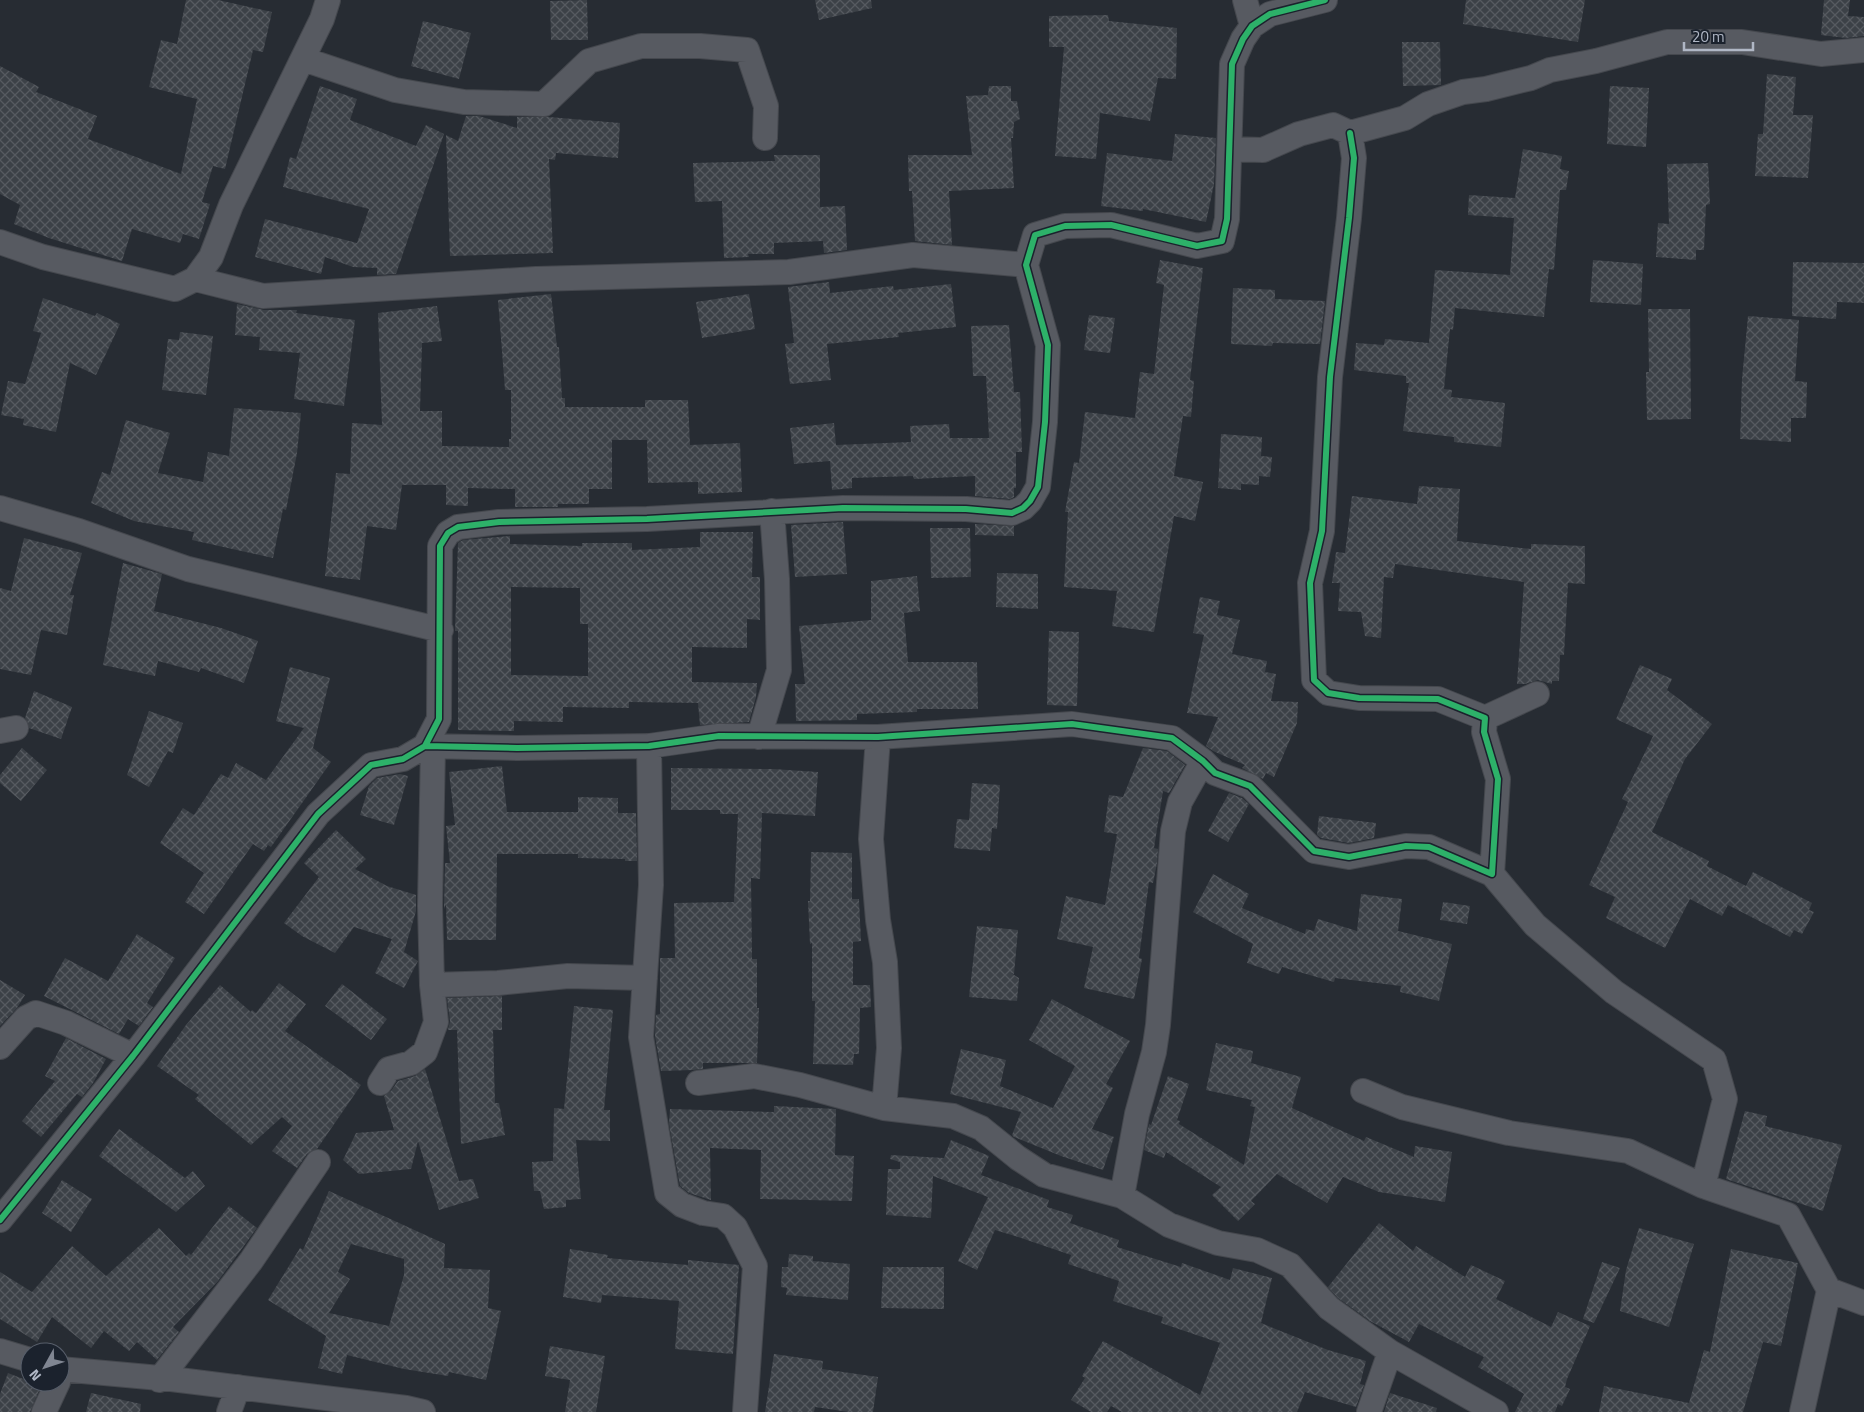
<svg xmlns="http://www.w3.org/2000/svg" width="1864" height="1412" font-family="'Titillium Web',sans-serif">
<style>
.building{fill:url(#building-cross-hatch);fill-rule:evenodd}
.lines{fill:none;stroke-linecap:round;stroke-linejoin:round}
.minor-casing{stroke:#45484e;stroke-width:26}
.minor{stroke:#575a61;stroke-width:24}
.cycleway-casing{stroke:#1b222d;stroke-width:9}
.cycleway{stroke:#2db169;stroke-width:6}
</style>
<defs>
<pattern id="building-cross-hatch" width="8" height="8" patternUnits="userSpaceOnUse" patternTransform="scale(1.25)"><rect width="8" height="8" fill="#3c4147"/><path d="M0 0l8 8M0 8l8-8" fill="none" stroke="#565a60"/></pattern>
</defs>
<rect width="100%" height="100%" fill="#272c33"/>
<path class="building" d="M186,0H218L272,12L263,52L253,50L225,169L213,166L202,202L210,204L199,239L183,234L180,243L132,229L122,261L49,238L14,224L20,205L0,194V66L39,87L36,92L97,116L88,139L181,174L197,99L149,87L161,40L177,44Z
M587,0L588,40H551L550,1Z
M815,0H871L872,8L819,20Z
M1466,0H1585L1578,42L1463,24Z
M1824,0H1850L1848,16L1864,17V36L1846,38L1821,35Z
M1108,15L1109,21L1177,28L1176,79L1158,78L1150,121L1100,113L1096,159L1055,156L1064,47H1049V16Z
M423,21L471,33L459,79L411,66Z
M1402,42H1440L1441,85L1403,86Z
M1767,74L1796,77L1793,115H1813L1808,178L1755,176L1758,134H1763Z
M320,86L357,99L350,120L416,146L426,125L444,134L396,274L377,275V268L353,267L325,257L321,274L255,257L265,219L357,243L369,209L283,187L290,157L296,159Z
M989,86H1011V101H1017L1020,119L1014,122L1013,138H1011L1014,188L949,191L952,245L915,241L912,191H909L908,155H972L966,96L988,95Z
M1610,86L1649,88L1646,147L1607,144Z
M466,116H479L517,128V117H549L620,123L618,158L556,153L555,160L549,159L553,253L450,256L446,135L458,141Z
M1175,134L1216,138L1214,184L1206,222L1143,209V211L1101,206L1107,153L1172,161Z
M1523,149L1562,156L1560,169L1569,171L1566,190H1560L1554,270L1549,269L1544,317L1455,308L1453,330L1450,329L1444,389L1452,390L1451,397L1505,403L1501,447L1454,442V437L1403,431L1409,383H1406V376L1354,370L1356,343L1384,345L1385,339L1429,343L1435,270L1510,275L1514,218L1468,215L1469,195L1515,198Z
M774,155H820V207L845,206L847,250L824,253L823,241L774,243V254H748L749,257L724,258L722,201L695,202L693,163L775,161Z
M1708,163L1710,204L1706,205L1704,250H1696V260L1656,257L1658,223L1669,224L1667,164Z
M1160,260L1203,268L1190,380L1194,381L1191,417L1183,416L1174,476L1203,482L1195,521L1174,516L1154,632L1112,626L1117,591L1064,587L1068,512H1065L1074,462L1079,463L1085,412L1135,418L1140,372L1154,374L1164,285L1156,283Z
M1593,260L1643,264L1641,305L1590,302Z
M1793,262L1864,263V303L1837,302L1836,319L1792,316Z
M829,282L830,293L893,286L894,290L951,284L956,327L898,333L899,337L827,344L831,380L790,384L785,344L794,343L788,287Z
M1233,288L1275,290V299L1325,301L1320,344L1273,343L1272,346L1231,344Z
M551,294L557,347H559L562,398H565V407H645V400H688L690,445L740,443L742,492L698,494V482L648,483L647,440H612V489H589V504H558V507H515V489L468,488V506L446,505V485H402L396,530L367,526L360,580L325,576L336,473L350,474L352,423L382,425L378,313L437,306L442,341L422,343L420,411H442V446L509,447V439H511V390H505L498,300Z
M749,294L755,329L702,338L696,302Z
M43,298L95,316L97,313L120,324L96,375L70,363L56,432L23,425L24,419L1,415L8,381L25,384L41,333L33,331Z
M237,304L264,310H297L296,313L355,320L344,406L294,399L300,353L259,350L260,337L235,335Z
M1648,309H1690L1691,419L1647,420L1646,372H1649Z
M1089,315L1115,318L1110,353L1084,350Z
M1748,316L1799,320L1795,381L1807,382L1806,418H1791V442L1740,439L1742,379Z
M1009,325L1014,392H1020L1022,452H1016V488H1014V497L1010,499L975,496V476L914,479L913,476L852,478V488L832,490L830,461L794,464L790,428L834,423L836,445L911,442L910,426L949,424L950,438H989L986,376H973L971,326Z
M180,332L213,336L206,395L162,390L168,339L179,340Z
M234,408L301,413L297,453L286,510L283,509L273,558L192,540L194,532L134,521L91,503L102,472L110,475L126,420L170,433L158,473L203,482L208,452L229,456Z
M1221,434L1262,437L1261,456L1272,457L1270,477L1259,476V485L1241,484V490L1218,488Z
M1419,486L1460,489L1457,541L1531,549V544L1585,546V584L1568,583L1564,655H1560L1559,681H1552V684L1538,680L1525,684H1517L1524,582L1395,564L1393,578L1384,577L1381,638L1365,636L1361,612L1338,611L1340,583H1332L1336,552L1345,553L1352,496L1417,504Z
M843,522L847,574L795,577L791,525Z
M975,524L1014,526V536L975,535Z
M930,528H970L971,577L931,578Z
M700,532H753L752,577H760V620L747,619V648L692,647V682L757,683L756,697L749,722L700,725L698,703L629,702V708L563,707V722L514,721V731L458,730V631H455L458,543L463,540L510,536V544L582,546V543H632V550L700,547ZM511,587L580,588V624H588V676L511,675Z
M24,538L82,553L70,595H74L67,635L41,630L31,675L0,669V588L11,591Z
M123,563L162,574L154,611L221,628L258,641L244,683L201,668L199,672L158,661L155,676L103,665Z
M997,573L1038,574V609L996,607Z
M917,576L920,611L904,613L908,662H977L978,709H917V712L857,714V720L796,721L795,684H805L799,626L871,620V581Z
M1200,597L1220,601L1217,615L1240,620L1232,654L1267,661L1265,672L1276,674L1271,701L1298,702L1297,723L1274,777L1266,773L1263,779L1242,768L1245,765L1213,751L1206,746L1218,717L1187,713L1204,635L1193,633Z
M1049,631L1079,632L1077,706L1047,705Z
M1640,665L1672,679L1667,690L1712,724L1685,759L1652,832L1709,861L1707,866L1746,886L1753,872L1812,903L1809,910L1814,912L1802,934L1794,930L1790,937L1728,905L1722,916L1690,899L1665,948L1606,918L1615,897L1589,885L1628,802L1622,799L1653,736L1616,719Z
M290,667L330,678L313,748L331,762L271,847L268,845L264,851L253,844L204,914L185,902L204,873L160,843L183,808L194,815L221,774L228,778L236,763L266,780L304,728L276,721Z
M34,691L72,707L61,739L29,728L25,718Z
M149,711L183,723L173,753L168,751L149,787L127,775Z
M22,748L47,770L21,801L0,783V775Z
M1143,748L1167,751L1185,765L1169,793L1163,791L1154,848L1158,849L1157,863L1153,883L1149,882L1139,958L1142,959L1134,999L1084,988L1093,947L1057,939L1066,896L1105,905L1117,834L1104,832L1109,795L1123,797Z
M502,766L507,812H578V797L618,798V813H636L637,861H625V859L578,858V854H497L496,940H447L446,904L444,909L445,863H450L446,826L455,825L449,772Z
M671,768L773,769L818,772L815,816L762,813L760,879L751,878L752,959H757V1008H759L757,1063H703V1069L693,1070L661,1071L655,1036L656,1015L660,1014V958H675L674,903L734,902L738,814H720V810H671Z
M400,774L408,776L394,825L360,815L369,786L377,778Z
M972,783L1000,785L997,829L992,828L990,851L954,848L957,819L969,820Z
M1229,793L1242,798L1249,804L1228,842L1208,831Z
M1319,816L1376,823L1374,838L1349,843L1321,838L1317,835Z
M336,830L366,859L355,869L387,886L416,895V911L404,952L418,961L404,988L375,973L392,939L354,927L335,953L302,936L284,923L319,877L304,863Z
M811,852L852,853V899H859L861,941L853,942V985H870L871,1007L860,1008L859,1054H854L853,1065L813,1064L815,1001H812V943L810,944L808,901H810Z
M1213,874L1249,894L1242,908L1305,934L1306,929L1314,931L1318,919L1357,931L1361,894L1402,899L1398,931L1452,944L1439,1001L1400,992L1401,986L1335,978L1334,982L1282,967L1279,974L1247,963L1253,944L1193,912Z
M1443,902L1470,906L1467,924L1440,920Z
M977,926L1018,930L1014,974L1011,973L1019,978L1017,1001L969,997Z
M137,934L175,958L147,1003L153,1007L139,1026L128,1019L119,1034L44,996L65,958L108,981Z
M0,980L25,995L17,1008L0,1026Z
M279,983L306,1004L285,1031L361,1085L317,1149L307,1154L297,1168L272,1151L292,1126L282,1117L251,1145L195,1099L199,1095L157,1066L186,1025L220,985L251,1012L252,1010L256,1013Z
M342,984L387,1019L371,1040L325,1006Z
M502,996V1030H493L495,1103H499L505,1135L461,1144L457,1030H448L450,1021L447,998Z
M1052,999L1130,1041L1106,1084L1113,1088L1092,1129L1114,1137L1103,1170L1061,1156L1014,1137L1012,1135L1021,1112L950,1094L961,1049L1006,1060L1000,1086L1053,1108L1075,1066L1029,1040Z
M574,1006L613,1010L604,1110H610V1141L576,1140L581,1199L566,1200V1207L544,1209L540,1191H534L532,1162L553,1161L554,1108L564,1109Z
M66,1038L106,1059L93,1083L82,1097L77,1094L41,1137L22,1121L55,1081L45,1076Z
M1216,1043L1253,1051L1251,1063L1301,1077L1292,1108L1364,1141L1366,1137L1414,1157L1415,1146L1452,1152L1445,1202L1379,1192L1343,1177L1327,1203L1277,1174L1251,1201L1255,1204L1238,1221L1212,1195L1221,1187L1166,1152L1164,1158L1144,1150L1149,1124L1151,1125L1168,1076L1189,1084L1177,1120L1180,1121L1179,1124L1244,1165L1255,1107L1250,1106L1252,1100L1206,1090Z
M425,1069L459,1181L473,1179L479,1198L439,1210L418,1141L411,1169L359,1174L343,1160L356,1133L394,1130L384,1096L391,1091L398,1081L415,1076Z
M774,1106L836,1109L835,1155L854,1156L852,1201L760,1199L761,1150L710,1148L711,1200L689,1193L680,1186L669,1124L670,1109L774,1112Z
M1745,1111L1767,1116L1765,1126L1842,1145L1823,1211L1726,1179Z
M119,1129L185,1178L193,1171L205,1186L176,1212L99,1156Z
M951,1140L989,1156L981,1175L1049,1200L1047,1207L1073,1215L1070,1223L1119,1240L1117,1247L1181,1267L1182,1263L1230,1280L1233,1268L1272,1278L1261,1323L1328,1350L1366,1361L1360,1384L1364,1385L1356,1407L1305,1392L1297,1412H1122L1111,1406L1107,1412H1091L1071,1400L1085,1378L1082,1376L1103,1341L1200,1395L1220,1343L1161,1323L1163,1317L1113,1301L1119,1281L1068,1264L1071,1255L1015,1236L995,1230L977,1270L958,1261L988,1197L933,1176L931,1218L886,1215L888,1169H900V1162L890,1159L891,1155L944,1158Z
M62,1180L92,1199L71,1232L42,1213Z
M329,1191L445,1244L444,1268L490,1270L488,1308L501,1311L486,1380L449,1372L448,1376L404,1369L347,1355L342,1374L318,1368L326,1336L268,1300L300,1248L303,1250ZM351,1244L404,1259V1275L389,1326L329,1313L350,1279L338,1272Z
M229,1206L257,1228L218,1281L173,1327L179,1332L157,1360L137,1342L129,1351L104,1331L91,1348L52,1317L37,1342L0,1319V1272L32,1292L72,1246L106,1276L159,1228L186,1256L189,1253L191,1255Z
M1379,1223L1413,1251L1416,1246L1465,1277L1471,1265L1505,1281L1496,1299L1551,1327L1558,1312L1590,1326L1567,1379L1565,1387L1570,1389L1562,1406L1558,1404L1555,1412H1515L1524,1394L1478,1367L1484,1357L1419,1324L1409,1342L1370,1321L1338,1298L1328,1287Z
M1639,1228L1694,1244L1669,1327L1620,1311L1626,1270Z
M570,1249L608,1255L607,1258L688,1265V1260L739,1265L733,1354L675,1349L679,1301L602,1295L601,1303L563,1297Z
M1731,1249L1798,1263L1781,1346L1763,1342L1743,1412H1599L1604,1386L1689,1403L1704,1350L1710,1352Z
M789,1254L813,1256V1261L850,1264L848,1300L786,1295L787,1288L781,1287L782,1267H788Z
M1602,1262L1620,1268L1594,1323L1583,1319Z
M883,1267H944V1309L881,1308Z
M550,1346L605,1356L596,1412H565L570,1380L545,1376Z
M774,1354L823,1361L822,1369L878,1377L873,1412H849L815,1407L814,1412H765Z
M8,1373L41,1386L30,1412H0V1394Z
M91,1393L141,1404L140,1412H86Z
M1390,1393L1437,1408L1436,1412H1384Z"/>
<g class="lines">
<g class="minor-casing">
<path id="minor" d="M1245,0L1252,26
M303,59L395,90L464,102L544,104L589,61L641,46H700L747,50L766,106L765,138
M1230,149L1263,150L1299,134L1333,125L1350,133L1405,118L1428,104L1463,92L1486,89L1531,78L1550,70L1596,61L1667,42H1742L1821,54L1864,50
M0,242L43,257L175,289L195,279L211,257L231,205L322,19L328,0
M195,279L263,296L536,279L789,272L913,255L1026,265
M0,508L79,531L188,569L441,630
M1485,718L1537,694
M0,731L16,728
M759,737L779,670L777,579L772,511
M878,737L871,839L878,920L885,962L889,1048L884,1108
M425,746L517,748L649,746L719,736L878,737L1072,724L1172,738L1203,761L1215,773L1250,786L1314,851L1349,857L1406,846L1429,847L1492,874L1498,779L1484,732L1485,718L1438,699L1359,698L1328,693L1314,680L1310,583L1322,531L1330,377L1349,218L1354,158L1350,133
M649,746L651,885L641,1037L667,1193L682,1205L703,1213L723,1216L735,1227L755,1266L745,1412
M1492,874L1535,925L1614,992L1714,1060L1725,1099L1703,1186L1788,1215L1829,1290L1864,1303
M432,985L498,983L568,976L645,978
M0,1047L26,1018L36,1013L66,1023L133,1056
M380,1083L389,1069L411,1063L425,1052L436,1022L432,985L430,906L433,746
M698,1083L754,1076L800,1085L884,1108L953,1116L981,1128L1018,1158L1044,1175L1122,1196L1169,1225L1218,1243L1257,1250L1290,1265L1329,1308L1390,1352L1496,1412
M1363,1091L1402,1107L1509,1133L1628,1151L1703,1186
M1122,1196L1137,1114L1154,1052L1158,1025L1173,831L1180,802L1203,761
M0,1220L133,1056L318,814L371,765L403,759L425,746L439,719L440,546L448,533L458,527L499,522L647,519L843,508L966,509L1012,513L1023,508L1030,501L1038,487L1045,422L1048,345L1026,265L1035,235L1065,226L1111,225L1197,246L1222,241L1227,219L1232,64L1243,39L1252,26L1270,14L1325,0
M0,1351L30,1360
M60,1369L171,1379L406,1408L423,1412
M159,1380L251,1261L318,1162
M44,1412L58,1382
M229,1412L238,1387
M1369,1412L1390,1352
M1802,1412L1829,1290"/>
</g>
<use href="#minor" class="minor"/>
<g class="cycleway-casing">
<path id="cycleway" d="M425,746L517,748L649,746L719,736L878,737L1072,724L1172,738L1203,761L1215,773L1250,786L1314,851L1349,857L1406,846L1429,847L1492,874L1498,779L1484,732L1485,718L1438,699L1359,698L1328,693L1314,680L1310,583L1322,531L1330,377L1349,218L1354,158L1350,133
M0,1220L133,1056L318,814L371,765L403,759L425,746L439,719L440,546L448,533L458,527L499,522L647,519L843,508L966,509L1012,513L1023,508L1030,501L1038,487L1045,422L1048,345L1026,265L1035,235L1065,226L1111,225L1197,246L1222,241L1227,219L1232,64L1243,39L1252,26L1270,14L1325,0"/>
</g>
<use href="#cycleway" class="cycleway"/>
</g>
<g transform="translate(45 1367) rotate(230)"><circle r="24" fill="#1b222d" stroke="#575e6a"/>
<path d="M0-4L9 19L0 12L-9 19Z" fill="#808692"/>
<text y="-8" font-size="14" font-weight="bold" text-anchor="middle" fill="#b0b7c5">N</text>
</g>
<path d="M1684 42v8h69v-8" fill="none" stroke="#b0b7c5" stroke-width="2.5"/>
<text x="1692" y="42" font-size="15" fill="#b0b7c5" stroke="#1b222d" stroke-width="4" paint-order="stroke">20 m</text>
</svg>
